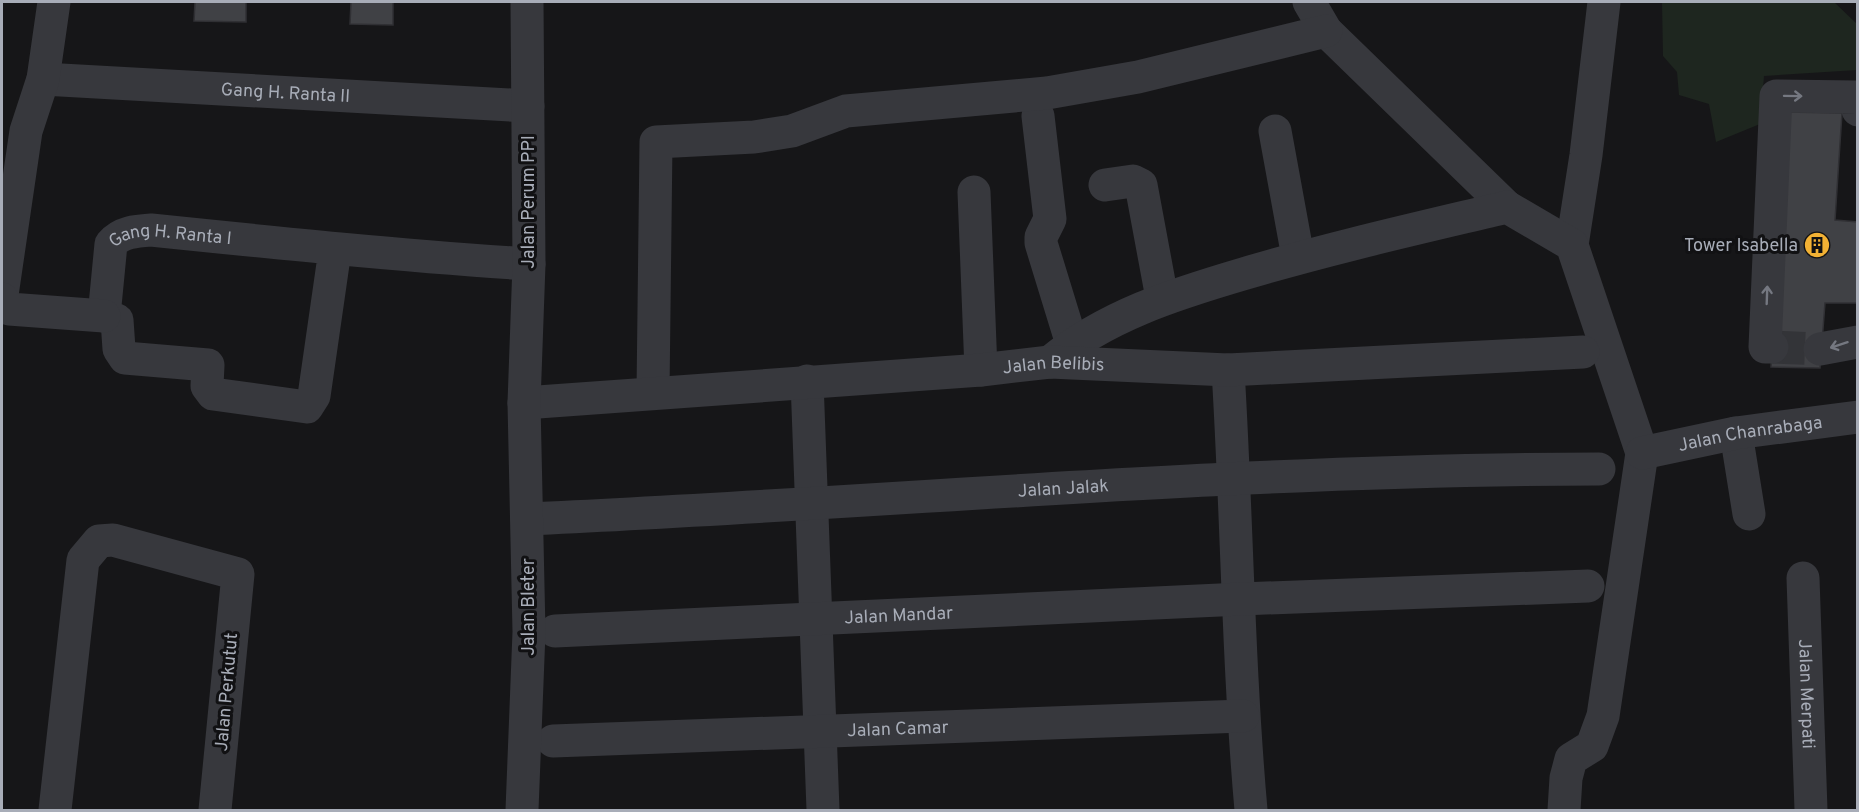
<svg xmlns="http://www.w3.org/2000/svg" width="1859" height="812" font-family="Overpass,sans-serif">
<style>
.green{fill:#1e261f}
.building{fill:#404145;stroke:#303034;stroke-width:1.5}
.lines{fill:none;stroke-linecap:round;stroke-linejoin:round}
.minor-tunnel{stroke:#333438;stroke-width:33;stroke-dasharray:33 16;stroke-linecap:butt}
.minor{stroke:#37383d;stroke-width:33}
.oneway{stroke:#757881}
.labels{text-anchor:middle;stroke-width:6;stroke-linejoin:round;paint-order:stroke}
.street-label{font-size:18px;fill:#a8adb8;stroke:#111113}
.poi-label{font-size:18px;fill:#a8adb8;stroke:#111113;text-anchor:end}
</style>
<rect width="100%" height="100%" fill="#161618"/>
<path class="green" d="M1662,2H1834L1857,24V70L1764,76L1760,124L1716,142L1709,104L1679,95L1677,72L1663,56Z"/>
<path class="building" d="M195,2H246V22L194,21Z
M351,2H393V25L350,24Z
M1784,112L1842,113L1835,220L1858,222V303H1825L1820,368L1771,367Z"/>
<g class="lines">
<path class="minor-tunnel" d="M1772,347L1820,349"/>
<g class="minor">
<path d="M1309,2L1326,31L1507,207"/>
<path id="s1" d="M43,79L528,106"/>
<path d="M1038,116L1050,219L1041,237V243L1072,344"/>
<path d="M1275,131L1298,257"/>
<path d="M1105,185L1133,181L1141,185L1162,298"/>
<path d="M974,192L981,370"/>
<path d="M1572,245L1586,155L1604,2"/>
<path id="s2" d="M335,250L314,396L307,407L213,394L207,386L208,365L125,358L119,349L117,320L104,316L111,244C121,232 136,231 151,230C277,243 403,256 529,264"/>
<path d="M2,295L26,131L43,79L54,2"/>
<path d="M2,299L4,307L9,309L104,316"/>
<path d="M1772,347H1765L1776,96L1857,97L1858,110"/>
<path d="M1820,349L1858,342"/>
<path d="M1050,362C1105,316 1175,294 1243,274C1330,248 1419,228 1507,207L1572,245L1642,453L1603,716L1592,746L1571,759L1566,778L1564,810"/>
<path d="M1228,370C1237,517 1238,664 1251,810"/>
<path d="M807,381L823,810"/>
<path d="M653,393L656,142L754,137L792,131L846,111L1047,93L1138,77L1326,31"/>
<path id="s3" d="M524,403L981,370L1050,362L1228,370L1583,352"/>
<path d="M1736,433L1749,514"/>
<path id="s4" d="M1642,453L1736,433L1858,417"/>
<path id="s5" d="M527,519C884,503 1241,469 1599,469"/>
<path id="s6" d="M1803,578L1811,810"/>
<path id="s7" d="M555,631L1241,599L1588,586"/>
<path id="s8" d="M553,741L1243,716"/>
<path d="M55,810L83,560L99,541L113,540L238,574L215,810"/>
<path d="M522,810L529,632L524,403L529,264L527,2"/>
</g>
</g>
<defs><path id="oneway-shaft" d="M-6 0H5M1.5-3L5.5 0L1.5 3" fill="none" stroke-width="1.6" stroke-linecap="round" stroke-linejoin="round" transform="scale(1.5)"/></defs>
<g class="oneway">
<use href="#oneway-shaft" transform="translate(1793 96) rotate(1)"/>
<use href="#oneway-shaft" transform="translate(1767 295) rotate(-88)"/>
<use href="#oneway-shaft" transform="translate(1839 345) rotate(162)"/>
</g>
<defs>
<g id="building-disc" transform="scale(1.35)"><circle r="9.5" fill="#f2b134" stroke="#111113"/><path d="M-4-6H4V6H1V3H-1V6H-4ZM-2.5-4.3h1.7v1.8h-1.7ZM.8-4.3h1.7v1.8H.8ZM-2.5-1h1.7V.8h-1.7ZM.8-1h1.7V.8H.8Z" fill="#111"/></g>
</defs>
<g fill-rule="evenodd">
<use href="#building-disc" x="1817" y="245"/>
</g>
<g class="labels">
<g class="street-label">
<text dy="6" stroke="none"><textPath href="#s1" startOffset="243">Gang H. Ranta II</textPath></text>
<text transform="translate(528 202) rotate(-90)" y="6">Jalan Perum PPI</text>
<text dy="6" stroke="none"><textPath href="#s2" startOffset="558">Gang H. Ranta I</textPath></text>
<text dy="6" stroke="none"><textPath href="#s3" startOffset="531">Jalan Belibis</textPath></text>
<text dy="6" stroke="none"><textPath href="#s4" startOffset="110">Jalan Chanrabaga</textPath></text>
<text dy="6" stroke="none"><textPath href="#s5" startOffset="537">Jalan Jalak</textPath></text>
<text transform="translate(528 607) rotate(-90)" y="6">Jalan Bleter</text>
<text dy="6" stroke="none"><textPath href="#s7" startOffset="344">Jalan Mandar</textPath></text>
<text transform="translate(226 692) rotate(-85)" y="6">Jalan Perkutut</text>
<text dy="6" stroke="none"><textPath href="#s6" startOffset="116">Jalan Merpati</textPath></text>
<text dy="6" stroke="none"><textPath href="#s8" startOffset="345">Jalan Camar</textPath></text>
</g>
<g class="poi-label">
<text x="1798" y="251">Tower Isabella</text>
</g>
</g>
<rect width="1859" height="812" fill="none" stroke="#a8adb8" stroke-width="6"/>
</svg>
